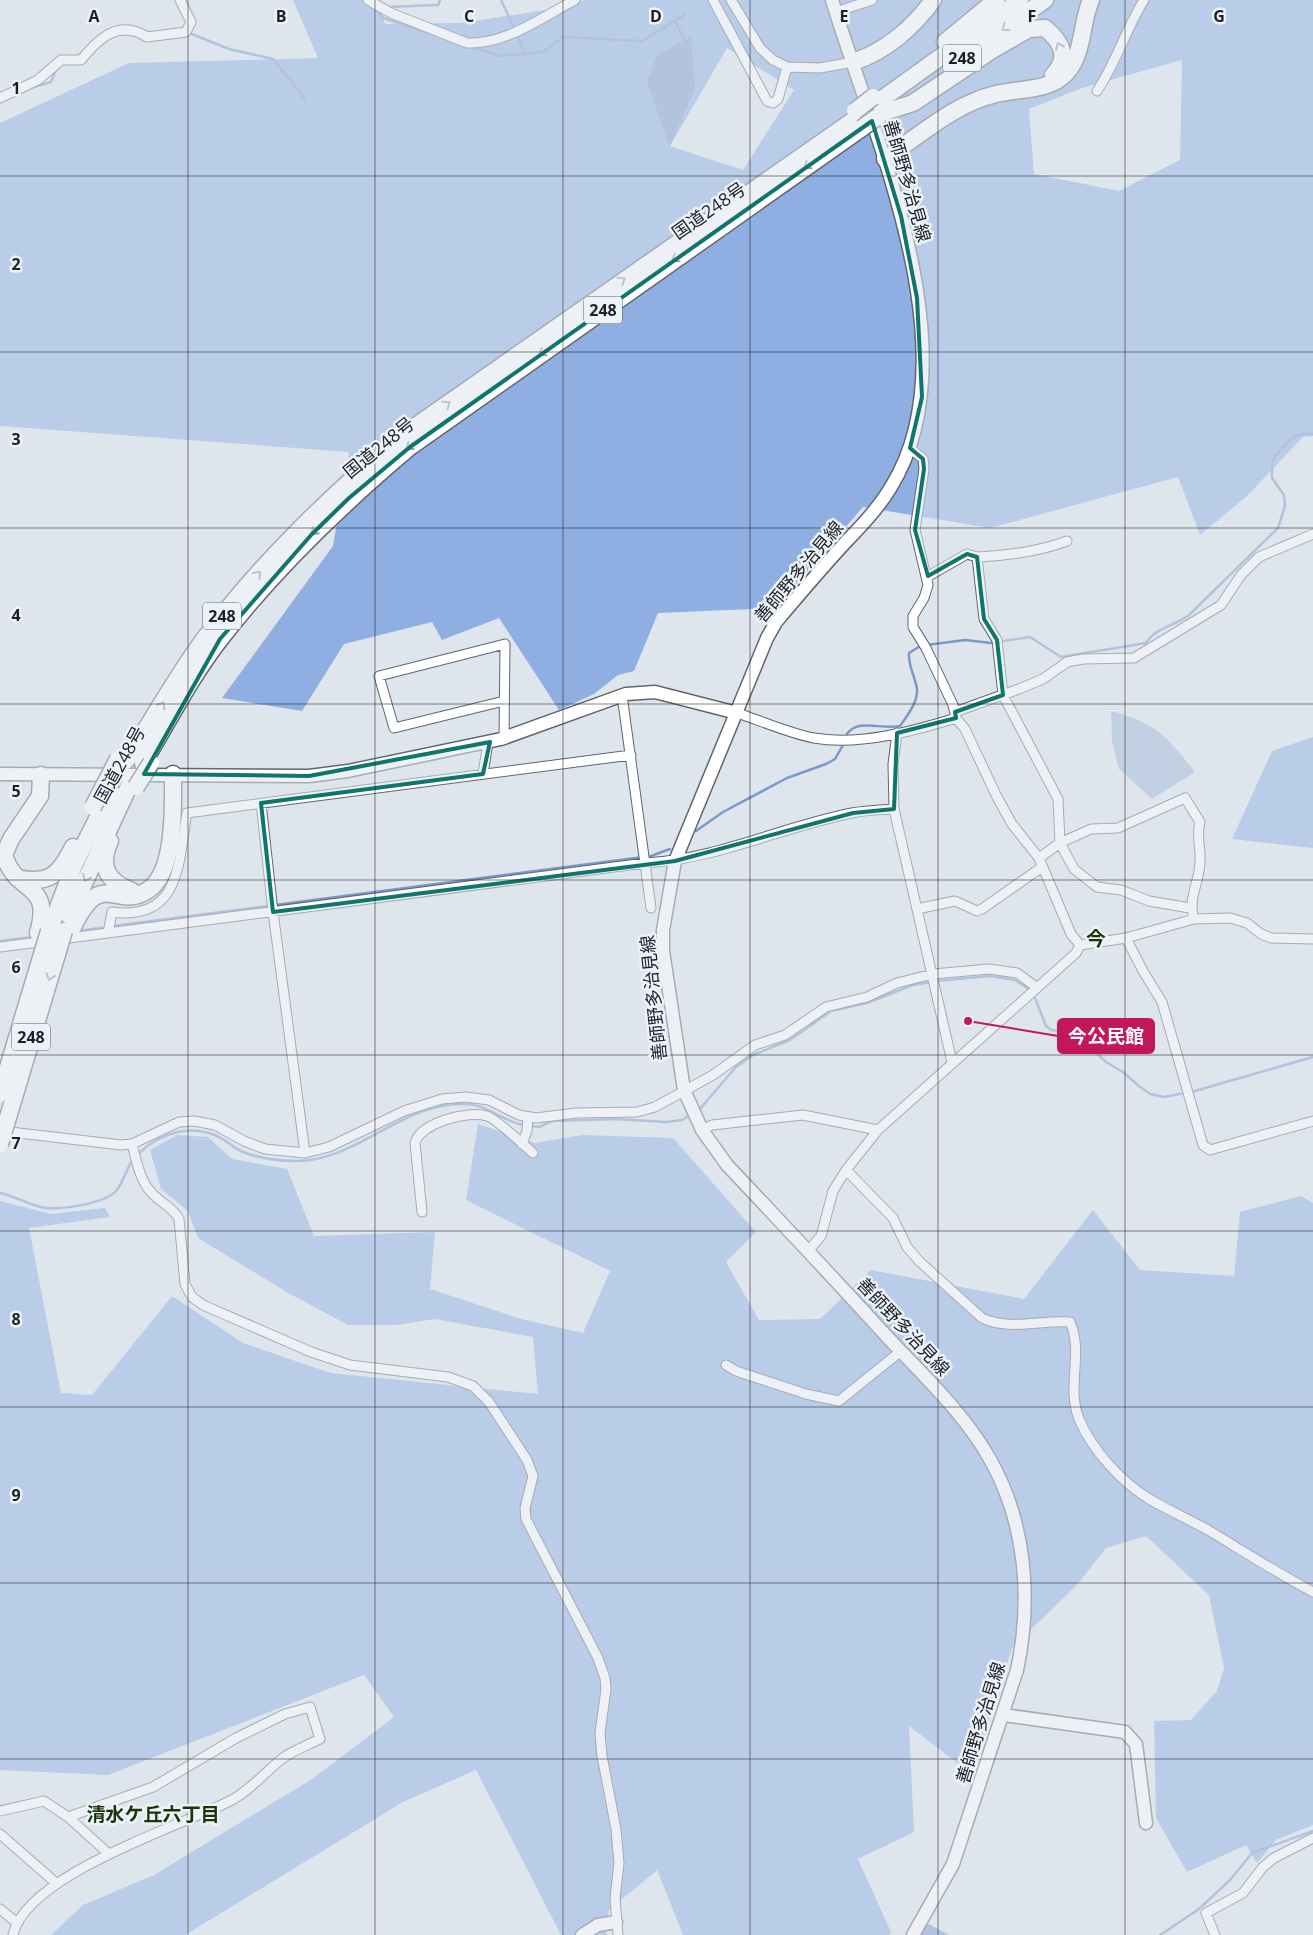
<svg xmlns="http://www.w3.org/2000/svg" width="1313" height="1935" font-family="'Open Sans','Noto Sans JP',sans-serif">
<style>
.green{fill:#a1b7d9}
.forest{fill:#8fafe2;fill-rule:evenodd}
.water{fill:#7a99ca}
.lines{fill:none;stroke-linecap:round;stroke-linejoin:round}
.stream{stroke:#7a99ca;stroke-width:2.5}
.street-casing{stroke:#61666d;stroke-width:11}
.secondary-casing{stroke:#61666d;stroke-width:15}
.highway-casing{stroke:#61666d;stroke-width:19}
.street{stroke:#fff;stroke-width:9}
.secondary{stroke:#fff;stroke-width:12}
.highway{stroke:#fff;stroke-width:16}
.highway-bridge-casing{stroke:#61666d;stroke-width:19;stroke-linecap:butt}
.highway-bridge{stroke:#fff;stroke-width:16}
.oneway{stroke:#9a9b9c}
.marked{fill:none;stroke:#0f766e;stroke-width:4;stroke-linejoin:round}
.grid{fill:none;stroke:#1e2023;stroke-width:1;stroke-opacity:0.55}
.labels{text-anchor:middle;stroke-width:5;stroke-linejoin:round;paint-order:stroke}
.shield{fill:#ecf2fa;stroke:#5c5f64;stroke-width:1}
.shield-label{font-size:16px;font-weight:bold;fill:#1e2023}
.street-label{font-size:18px;fill:#1e2023;stroke:#ecf2fa}
.neighbourhood-label{font-size:19px;font-weight:bold;fill:#1b3605;stroke:#ecf2fa}
.quarter-label{font-size:20px;font-weight:bold;fill:#1b3605;stroke:#ecf2fa}
.grid-label{font-size:16px;text-anchor:middle;font-weight:bold;fill:#1e2023;stroke:#ecf2fa;stroke-width:5;stroke-linejoin:round;paint-order:stroke}
.leader{fill:none;stroke:#c2185b;stroke-width:2}
.callout-dot{fill:#c2185b;stroke:#ecf2fa;stroke-width:2}
.callout{fill:#c2185b;stroke:#c2185b;stroke-width:2}
.callout-label{font-size:19px;text-anchor:middle;font-weight:bold;fill:#fff}
</style>
<rect width="100%" height="100%" fill="#dfe5ed"/>
<path class="green" d="M1111,711C1157,723 1166,736 1195,772L1152,799L1119,769L1112,741Z"/>
<path class="forest" d="M293,0H377L385,24L461,23L546,10L585,0H1313V436L1303,437L1248,495L1200,535L1178,477L990,528L863,507L775,608L658,613L634,671L618,675L594,694L559,710L499,618L442,640L432,622L344,644L302,711L222,698L333,546L349,452L0,426V123L129,63L318,58ZM727,48L794,90L743,170L670,146ZM1182,60L1180,160L1119,191L1034,174L1029,109L1082,88Z
M1313,737V848L1232,839L1272,751Z
M478,1124L535,1143L582,1135L673,1138L756,1232L726,1262L759,1320L820,1319L871,1270L1024,1299L1093,1210L1140,1270L1234,1276L1240,1212L1301,1196L1313,1203V1825L1276,1840L1257,1863L1246,1845L1187,1872L1156,1818L1154,1721L1191,1720L1217,1691L1224,1668L1209,1595L1146,1536L1106,1548L1077,1585L1012,1648L972,1774L909,1726L914,1832L858,1859L891,1932L889,1935H683L657,1870L609,1910L606,1935H561L476,1770L403,1802L185,1935H51L83,1905L154,1875L312,1779L394,1717L364,1675L108,1775L0,1770V1201L51,1214L105,1208L110,1217L29,1228L61,1393L92,1395L172,1296L243,1343L331,1373L538,1394L533,1337L435,1319L396,1325H348L290,1294L198,1238L188,1211L161,1189L150,1150L177,1135L208,1137L232,1159L287,1169L314,1236L435,1232L430,1289L521,1319L583,1333L610,1271L466,1200Z"/>
<path class="water" d="M691,36L695,89L670,146L647,83L657,56Z
M927,1923L949,1935H920Z"/>
<g class="lines">
<path class="stream" d="M501,0L515,30
M387,7L438,5L440,0
M379,10L383,18L429,33
M675,21L685,40
M187,32L229,49L273,59L305,99
M517,35L525,54
M472,47L500,56L543,52L563,37L643,41L685,14
M30,88L51,82L57,68
M927,645L965,640L991,643L1030,637L1061,657L1146,643C1156,627 1175,626 1189,615L1278,528L1285,506L1284,495L1272,478V462C1282,447 1294,430 1313,434
M847,734C858,718 882,730 900,726C907,716 918,702 917,689C915,676 908,666 909,653L922,645
M696,831L723,812L787,778L826,764L835,759L843,745
M113,926L651,856L670,849
M78,931L107,927
M0,941L33,937
M936,981L990,976L1015,980L1027,988L1035,998L1046,1026L1051,1030L1075,1033L1106,1062L1123,1072L1139,1086L1150,1094L1164,1097L1195,1091L1313,1057
M699,1110L736,1067L753,1055L790,1040L831,1011L867,1003L913,985L931,982
M531,1126L539,1127L552,1121L616,1119L666,1122L682,1120L690,1115
M138,1154C161,1132 192,1123 221,1138C228,1142 235,1149 243,1152C259,1158 278,1161 295,1161C357,1162 403,1101 465,1104C488,1104 504,1123 525,1125
M0,1193C13,1196 24,1202 37,1206C54,1212 104,1204 116,1191C123,1183 126,1169 133,1160
M1160,1935L1199,1909L1231,1879L1252,1853L1313,1831"/>
<g class="street-casing">
<path id="street" d="M368,0L391,13L467,43C505,45 542,17 575,0
M713,0L767,101L773,103L778,99L787,67
M731,0L760,48L773,60L787,67L820,68L853,62
M836,12L872,0
M1097,91C1116,63 1126,29 1144,0
M0,98L38,80L61,60H81C99,38 119,19 147,37L186,32L191,22L180,0
M910,448L923,459L924,469L915,530L928,585L924,598L913,616V627L926,648L953,705L956,718L965,729L997,797L1012,824L1039,858L1071,934L1080,945
M977,557C1009,555 1037,552 1067,541
M927,577L967,554L977,557L984,619L997,640L1003,695L1058,799L1060,843L1074,869L1097,887L1121,890L1149,901L1190,908
M622,695L651,908
M955,712L1019,689L1043,679L1067,662L1083,659L1134,658L1221,605L1241,575L1259,557L1313,534
M737,713C762,721 788,733 814,738C859,746 914,731 956,718
M897,733L893,764L894,809L952,1062
M504,739L505,644L379,676L394,728L504,701
M483,774L488,742
M261,803L273,912L305,1153
M1039,858L1060,843L1091,829L1118,828L1185,798L1200,822C1196,836 1201,847 1200,861C1200,881 1187,900 1194,919
M917,909L955,901L977,911L982,909L1042,867
M108,933L112,912C181,921 178,863 187,813L631,755
M1126,938L1143,971L1162,1002L1203,1145L1210,1150L1313,1121
M1080,945L1126,938L1194,919L1230,918L1247,923L1261,934L1271,938L1313,939
M0,947L645,863C718,859 781,827 852,813C866,810 880,810 894,809
M702,1130L712,1125L803,1115L878,1130
M2,1131L121,1145L132,1144L179,1122L194,1121L215,1125L244,1141L265,1149L305,1153L329,1147L404,1111L442,1099L466,1097L489,1100L519,1115L536,1118L576,1113L637,1112L655,1107L713,1075L755,1045L785,1035L826,1007L867,997L897,983L933,974L989,969L1017,973L1036,987
M132,1144C136,1159 140,1181 151,1192C160,1203 172,1206 179,1219L185,1284L192,1297L203,1305L311,1352L350,1365L448,1377L473,1386L489,1402L527,1460L533,1476L525,1508L526,1519L598,1658L605,1678L606,1689L600,1733L602,1756L616,1829L619,1863L615,1898L618,1935
M522,1144L527,1131L528,1117
M846,1170L893,1218L907,1247L919,1261L982,1318C1009,1331 1041,1320 1070,1322C1084,1353 1066,1386 1079,1419C1092,1450 1122,1483 1151,1500C1170,1511 1190,1520 1208,1530C1243,1551 1277,1573 1313,1592
M422,1212L415,1143C420,1123 468,1110 487,1116C495,1118 524,1145 533,1153
M809,1250L821,1236L833,1191L846,1170L878,1130L1076,953L1080,945
M726,1365L736,1371L806,1394L839,1401L901,1351
M0,1811L44,1801L68,1817L109,1854
M0,1834L56,1883
M0,1909L16,1922
M13,1935C26,1875 178,1827 230,1801C250,1791 266,1771 283,1758C294,1750 308,1745 320,1739L310,1707L285,1714L236,1738L153,1787L68,1817
M1215,1935L1206,1913L1243,1893L1263,1867L1274,1858L1313,1838"/>
</g>
<g class="secondary-casing">
<path id="secondary" d="M832,0C873,136 974,353 891,487C878,509 860,527 843,545C820,570 798,596 776,622L767,638L675,861L663,930V951L684,1090L702,1130L727,1165C778,1219 829,1273 879,1328C917,1370 963,1410 991,1461C1026,1524 1032,1600 1017,1670L953,1864L913,1935
M0,774L309,776L348,771L501,739L626,694L655,692L737,713
M1004,1715L1125,1732L1136,1744L1146,1823
M582,1935L598,1925L616,1922"/>
</g>
<g class="highway-casing">
<path id="highway" d="M945,42L996,0
M975,49L1045,0
M853,62C885,52 914,27 933,0
M875,104L1020,0
M885,112L913,103L992,50L1029,29L1045,28C1062,42 1070,58 1053,75
M885,159C920,135 954,104 996,94C1019,88 1050,92 1067,72C1084,53 1081,22 1091,0
M126,761C154,718 179,671 211,630C266,558 331,496 400,437L858,117
M143,763C168,722 191,676 221,638C277,566 341,505 410,447L862,128
M110,841C98,867 108,882 132,891
M17,878C49,885 59,875 73,847
M69,916L129,786
M72,929C102,865 115,912 148,890C176,872 173,804 173,774
M49,931L75,863L111,791
M38,933C53,881 17,896 4,855L11,839L40,796L41,775"/>
</g>
<use href="#street" class="street"/>
<use href="#secondary" class="secondary"/>
<use href="#highway" class="highway"/>
<g class="highway-bridge-casing">
<path id="highway-bridge" d="M855,111L873,97
M862,128L879,116
M136,787L151,763
M93,807L118,759
M0,1094L49,931
M0,1144L64,931"/>
</g>
<use href="#highway-bridge" class="highway-bridge"/>
</g>
<defs><path id="oneway-chevron" d="M-2-3.5L2.5 0L-2 3.5" fill="none" stroke-width="1.6" stroke-linecap="round" stroke-linejoin="round" transform="scale(1.25)"/></defs>
<g class="oneway">
<use href="#oneway-chevron" transform="translate(1005 28) rotate(145)"/>
<use href="#oneway-chevron" transform="translate(1059 46) rotate(-114)"/>
<use href="#oneway-chevron" transform="translate(807 166) rotate(145)"/>
<use href="#oneway-chevron" transform="translate(675 259) rotate(145)"/>
<use href="#oneway-chevron" transform="translate(622 280) rotate(-35)"/>
<use href="#oneway-chevron" transform="translate(542 353) rotate(145)"/>
<use href="#oneway-chevron" transform="translate(447 404) rotate(-35)"/>
<use href="#oneway-chevron" transform="translate(409 447) rotate(142)"/>
<use href="#oneway-chevron" transform="translate(314 532) rotate(135)"/>
<use href="#oneway-chevron" transform="translate(258 574) rotate(-48)"/>
<use href="#oneway-chevron" transform="translate(162 705) rotate(-58)"/>
<use href="#oneway-chevron" transform="translate(86 878) rotate(115)"/>
<use href="#oneway-chevron" transform="translate(50 977) rotate(107)"/>
</g>
<path d="M0 0H1313V1935H0ZM872,121L901,216L917,298L922,397L910,448L923,459L924,469L915,530L928,576L967,554L977,557L984,619L997,640L1003,695L955,712L956,718L897,733L894,809L853,813L675,861L273,912L261,803L483,774L490,742L309,776L144,774L220,639L312,534L349,498L410,447Z" fill="#dfe5ed" fill-opacity=".55" fill-rule="evenodd"/>
<path class="marked" d="M872,121L901,216L917,298L922,397L910,448L923,459L924,469L915,530L928,576L967,554L977,557L984,619L997,640L1003,695L955,712L956,718L897,733L894,809L853,813L675,861L273,912L261,803L483,774L490,742L309,776L144,774L220,639L312,534L349,498L410,447Z"/>
<path class="grid" d="M188,0V1935M375,0V1935M563,0V1935M750,0V1935M938,0V1935M1125,0V1935M0,176H1313M0,352H1313M0,528H1313M0,704H1313M0,880H1313M0,1055H1313M0,1231H1313M0,1407H1313M0,1583H1313M0,1759H1313"/>
<g class="labels">
<g class="shield">
<rect x="943" y="44.5" width="38" height="27" rx="4"/>
<rect x="584" y="296.5" width="38" height="27" rx="4"/>
<rect x="203" y="602.5" width="38" height="27" rx="4"/>
<rect x="12" y="1023.5" width="38" height="27" rx="4"/>
</g>
<g class="shield-label">
<text x="962" y="64">248</text>
<text x="603" y="316">248</text>
<text x="222" y="622">248</text>
<text x="31" y="1043">248</text>
</g>
<g class="street-label">
<text transform="translate(907 181) rotate(74)" y="6">善師野多治見線</text>
<text transform="translate(709 211) rotate(-35)" y="6">国道248号</text>
<text transform="translate(379 448) rotate(-39)" y="6">国道248号</text>
<text transform="translate(799 572) rotate(-50)" y="6">善師野多治見線</text>
<text transform="translate(120 765) rotate(-61)" y="6">国道248号</text>
<text transform="translate(654 998) rotate(-96)" y="6">善師野多治見線</text>
<text transform="translate(903 1327) rotate(47)" y="6">善師野多治見線</text>
<text transform="translate(981 1723) rotate(-73)" y="6">善師野多治見線</text>
</g>
<g class="neighbourhood-label">
<text x="153" y="1821">清水ケ丘六丁目</text>
</g>
<g class="quarter-label">
<text x="1096" y="946">今</text>
</g>
</g>
<g class="grid-label">
<text x="94" y="22">A</text>
<text x="281" y="22">B</text>
<text x="469" y="22">C</text>
<text x="656" y="22">D</text>
<text x="844" y="22">E</text>
<text x="1032" y="22">F</text>
<text x="1219" y="22">G</text>
<text x="16" y="94">1</text>
<text x="16" y="270">2</text>
<text x="16" y="445">3</text>
<text x="16" y="621">4</text>
<text x="16" y="797">5</text>
<text x="16" y="973">6</text>
<text x="16" y="1149">7</text>
<text x="16" y="1325">8</text>
<text x="16" y="1501">9</text>
</g>
<path class="leader" d="M968 1021L1058 1036"/>
<circle class="callout-dot" cx="968" cy="1021" r="5"/>
<rect class="callout" x="1058" y="1019" width="96" height="34" rx="5"/>
<g class="callout-label">
<text x="1106" y="1043">今公民館</text>
</g>
</svg>
